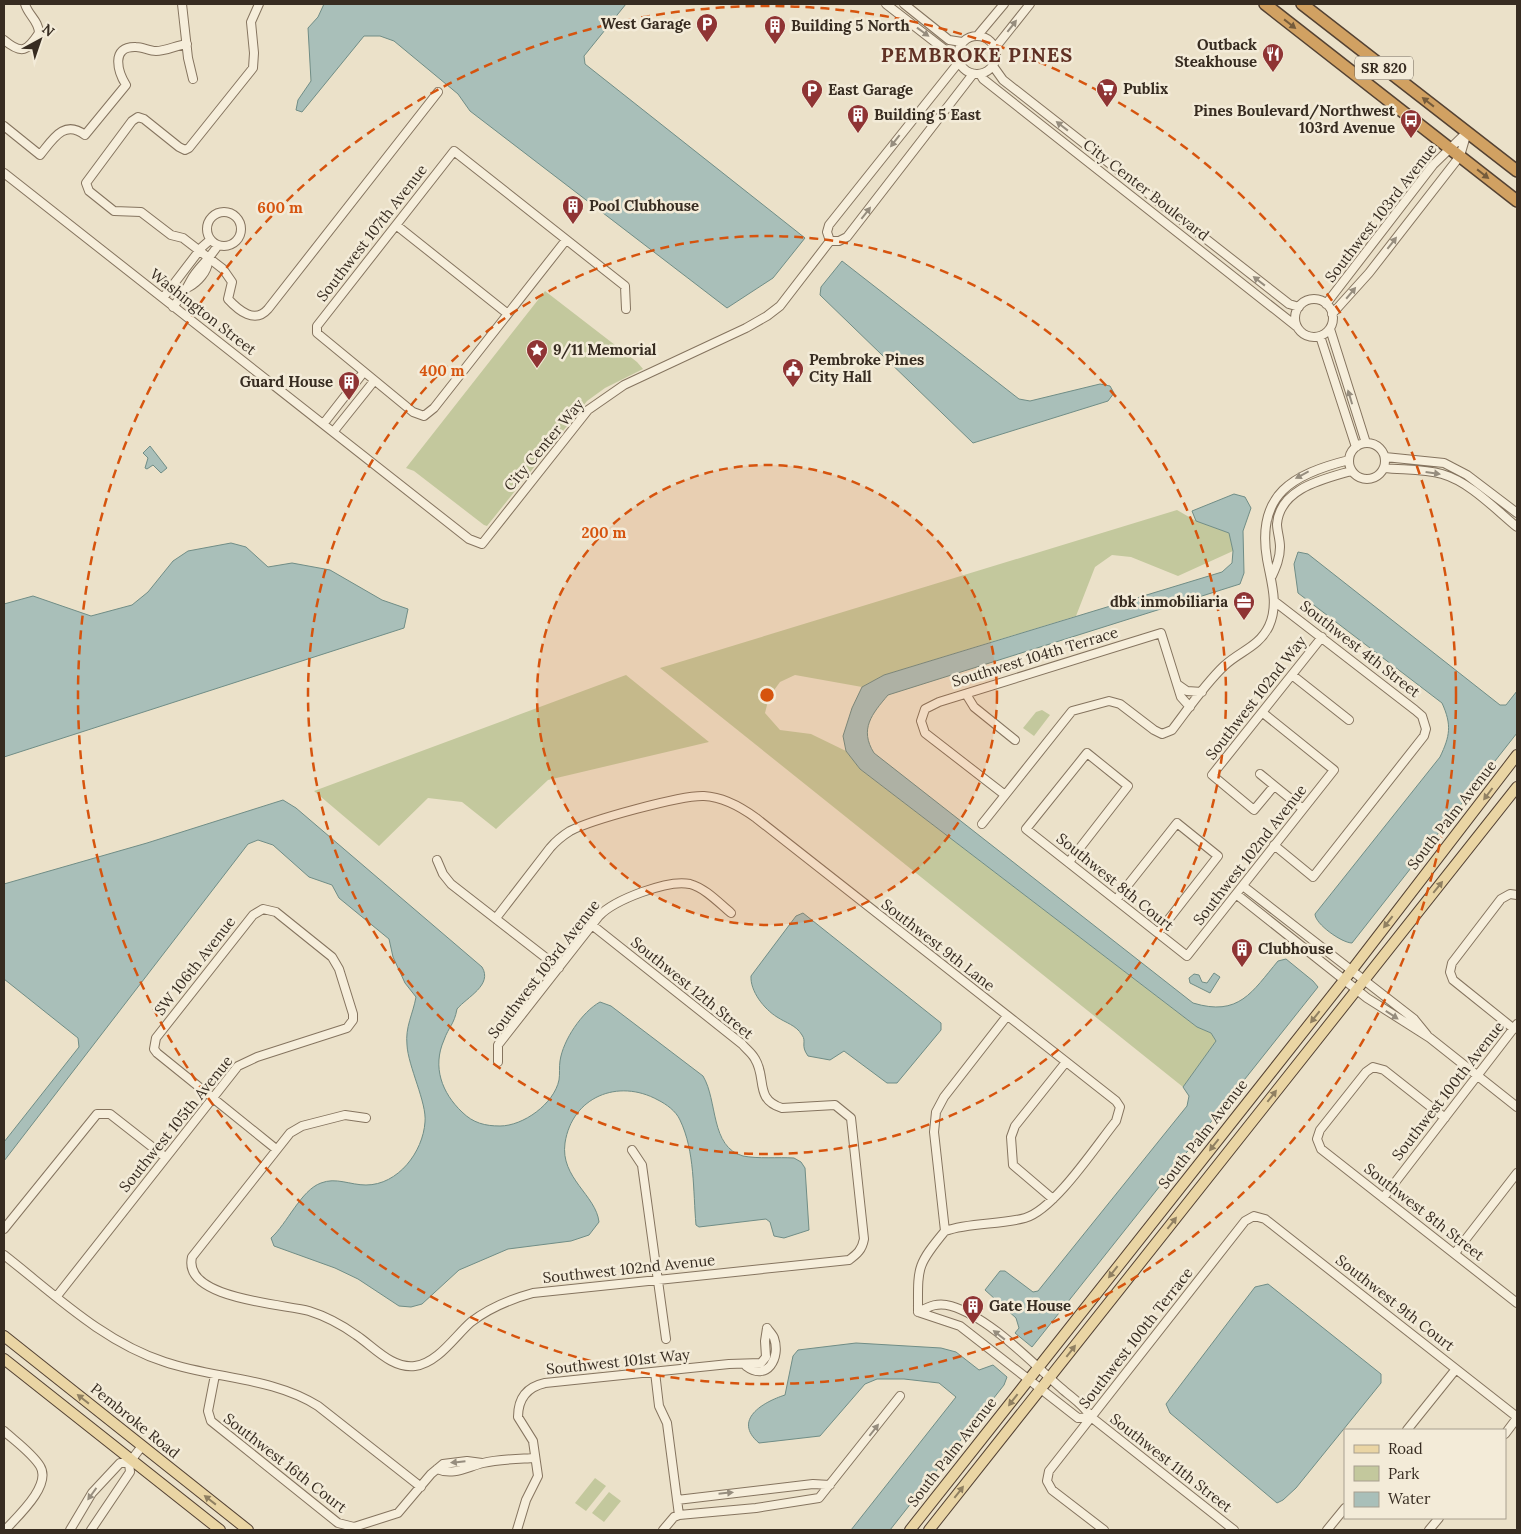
<svg xmlns="http://www.w3.org/2000/svg" width="1521" height="1534" font-family="Lora,serif">
<style>
.green{fill:#c3c89d}
.water{fill:#a9bfb9;stroke:#708d86}
.lines{fill:none;stroke-linecap:round;stroke-linejoin:round}
.minor-casing{stroke:#85745f;stroke-width:10}
.major-casing{stroke:#544233;stroke-width:12}
.highway-casing{stroke:#544233;stroke-width:14}
.minor{stroke:#f6eedb;stroke-width:8}
.major{stroke:#ead5a4;stroke-width:10}
.highway{stroke:#d1a162;stroke-width:11}
.oneway{fill:#755b3b}
.oneway2{fill:#968d7e}
.oneway3{fill:#908062}
.ring{fill:none;stroke:#d6540e;stroke-width:2.5;stroke-dasharray:9 6}
.labels{text-anchor:middle;stroke-width:5;stroke-linejoin:round;paint-order:stroke}
.shield{fill:#f3ebd8;stroke:#6f6558;stroke-width:1}
.shield-label{font-size:14px;font-weight:bold;fill:#372c21}
.poi-label{font-size:15px;font-weight:bold;fill:#372c21;stroke:#f3ebd8;text-anchor:start}
.street-label{font-size:15px;fill:#372c21;stroke:#f3ebd8}
.district-label{font-size:20px;font-weight:bold;letter-spacing:1px;fill:#603124;stroke:#f3ebd8}
.centre{fill:#d6540e;stroke:#f3ebd8;stroke-width:2.5}
.ring-label{font-size:15px;text-anchor:middle;font-weight:bold;fill:#d6540e;stroke:#f3ebd8;stroke-width:5;stroke-linejoin:round;paint-order:stroke}
</style>
<rect width="100%" height="100%" fill="#ebe1c9"/>
<path class="green" d="M545,291L637,362L643,369L605,388L587,401L487,526L484,525L414,471L406,468Z
M1177,510L1196,521L1229,533L1233,551L1178,576L1131,557L1112,555L1095,567L1076,616L884,675L862,687L795,675L780,682L769,697L765,713L780,730L811,734L846,751L860,769L1197,1027L1211,1033L1216,1041L1183,1087L660,668Z
M626,675L709,742L548,780L496,829L462,802L428,798L379,846L314,791Z
M1042,710L1050,715L1034,736L1023,728L1036,712Z
M595,1478L606,1486L586,1511L575,1503Z
M609,1492L621,1501L604,1522L592,1513Z"/>
<path class="water" d="M324,4H626L584,56L585,64L805,238L773,278L727,308L470,111L458,94L394,41L380,36H364L302,112L296,110L298,100L311,81L308,28L318,17Z
M842,261L1019,399L1030,401L1100,384L1110,386L1114,393L1108,401L973,443L820,295L821,287Z
M150,446L167,468L161,473L153,465L147,469L145,468L148,458L143,453Z
M1234,494L1245,497L1251,508L1243,531L1244,573L1240,584L888,695C872,714 859,729 874,753L1193,1003C1239,1017 1252,992 1278,961L1286,959L1313,981L1318,987L1032,1347L1015,1333L1019,1328L1016,1318L985,1290L1000,1271H1005L1033,1292L1038,1291L1187,1106L1189,1096L1183,1087L1216,1041L1211,1033L1197,1027L860,769L846,751L843,736L852,708L862,687L884,675L1222,572L1232,563L1233,551L1229,533L1196,521L1192,511Z
M231,543L246,547L268,567L292,563L330,570L382,600L408,609L404,628L4,757V604L33,596L91,616L132,605L148,592L173,561L188,551Z
M1298,552L1308,554L1500,705H1506L1517,691V733L1352,943C1342,943 1315,924 1315,914L1440,757C1450,736 1452,725 1442,703L1298,593L1294,564Z
M283,800L296,808L482,967C493,985 467,997 457,1009C454,1025 449,1026 444,1040C432,1067 442,1093 462,1112C473,1123 485,1126 500,1126C523,1126 554,1104 559,1080C560,1074 559,1067 560,1061C563,1040 582,1012 600,1002L611,1006L703,1076C718,1101 710,1147 743,1156C758,1159 778,1157 794,1158L801,1162L805,1168L809,1230L784,1238L774,1236L770,1222L766,1219L699,1227L696,1225C693,1191 695,1151 680,1120C676,1111 666,1104 658,1100C618,1078 572,1097 565,1143C560,1178 596,1195 599,1222L589,1235L571,1241L508,1249L459,1270L422,1304L411,1307L399,1306L358,1279L335,1268L274,1246L271,1238C287,1224 301,1190 321,1183C336,1177 350,1185 366,1185C398,1185 423,1152 425,1122C427,1103 408,1066 407,1045C405,1027 413,1014 416,997L405,983L393,957L389,939L339,898L332,885L309,877L273,845L258,840L248,844L4,1161V1142L79,1047L78,1038L4,979V884L147,843Z
M803,913L941,1023V1030L897,1083H887L844,1051L830,1060L808,1056C800,1045 807,1042 802,1035C796,1025 786,1023 777,1017C764,1009 750,991 751,976L796,916Z
M1214,973L1220,977L1210,993L1190,983L1189,978L1194,974L1199,975L1202,982L1207,983Z
M1268,1284L1381,1374V1383L1296,1488L1283,1500L1277,1503L1170,1413L1166,1404L1255,1287Z
M856,1343L941,1348L956,1352L979,1370L993,1365L1007,1377L1004,1385L890,1530H851L956,1397L939,1383L904,1379H877L865,1384L820,1436L759,1443C732,1420 763,1402 785,1395L793,1356L798,1350Z"/>
<g class="lines">
<g class="minor-casing">
<path id="minor" d="M182,4L188,58L193,79
M259,4L251,22L254,53L253,68L189,148L185,150L179,147L144,119L138,117L132,121L86,183L89,191L114,211L141,212L171,235L183,238L223,269L232,282L228,299C239,311 255,324 268,309L438,92
M886,4L958,60
M904,4L949,40L962,42
M978,35L1004,4
M958 55a19 19 0 1 1 38 0a19 19 0 1 1-38 0Z
M4,40C22,55 27,51 39,33C39,21 28,15 25,4
M995,48L1030,4
M993,66L1003,80L1289,304L1299,307
M980,74L983,79L1296,326
M4,126L40,155C53,139 64,119 85,135L126,85C118,72 110,46 136,47C143,47 149,51 156,51C166,51 177,45 187,44
M4,173L469,539L482,544L588,410L624,385L746,328L767,316L780,306L830,241
M207 229a17 17 0 1 1 34 0a17 17 0 1 1-34 0Z
M396,225L508,314
M566,240L434,408L424,416L413,412L317,333V326L454,151L625,286L626,309
M830,241L827,232L829,225L959,62
M830,241H839L847,237L973,74
M189,287C198,282 207,272 208,262
M163,298L202,247L210,240
M1295 318a19 19 0 1 1 38 0a19 19 0 1 1-38 0Z
M1326,304L1433,165L1467,132
M173,307C180,298 186,290 191,280C197,268 210,259 218,245
M1332,314L1369,273L1460,156L1467,132
M1330,329L1366,443
M1320,336L1356,447
M324,423L363,373
M334,431L374,381
M1349 461a18 18 0 1 1 36 0a18 18 0 1 1-36 0Z
M1385,457L1444,463L1467,475L1517,513
M1384,468C1403,470 1424,469 1442,474C1470,482 1495,509 1517,527
M1272,576C1276,567 1280,558 1280,547C1280,539 1277,531 1277,524C1280,488 1324,479 1351,471
M1274,601L1415,710L1422,716L1426,729L1424,736L1313,877L1274,845
M1292,675L1349,720
M1177,684L1187,691L1202,692
M966,694L974,707L1015,740
M1260,774L1303,809
M1274,786L1254,810L1212,775L1322,637
M1005,795L925,733L921,721L925,709L939,702L1161,633L1181,697L1190,707
M982,824L1072,711L1109,701L1120,704L1154,730L1162,734L1172,730C1188,709 1205,684 1224,666C1240,651 1259,647 1269,626C1279,604 1271,582 1267,559C1256,494 1293,474 1349,460
M437,860L443,874L451,884L559,968
M1069,862L1128,786L1087,753L1026,829L1187,956L1334,770L1263,713
M1243,886L1414,1019L1427,1035
M1236,894L1367,998L1430,1038L1517,1107
M1116,900L1177,823L1218,856L1158,933
M496,918L550,848C556,841 562,836 570,831C591,820 681,795 704,796C723,797 741,807 756,818L1116,1101L1120,1107L1116,1121C1096,1146 1054,1210 1025,1218C999,1225 970,1222 945,1231C916,1266 918,1267 918,1312
M1514,1029L1453,980L1450,972L1452,963L1501,899L1510,894L1517,895
M498,1062V1045L599,916C614,900 668,879 690,884C705,888 719,903 731,913
M366,1118L345,1115L302,1126L290,1133L192,1257C182,1299 283,1304 309,1311C325,1316 342,1325 356,1335C374,1347 392,1369 415,1366C438,1363 455,1336 471,1322C489,1308 511,1299 533,1293L849,1260C857,1254 862,1250 864,1239L851,1118L835,1105L782,1108C754,1099 767,1078 755,1059C752,1053 746,1049 742,1044L592,925
M1445,1118L1384,1070L1373,1067L1366,1072L1320,1130L1317,1139L1321,1149L1517,1303
M632,1150L642,1165L666,1339
M1383,1198L1517,1024
M1053,1199L1013,1165L1011,1137L1015,1126L1066,1062
M4,1229L97,1114H110L165,1157
M945,1231L934,1132L936,1112L944,1097L1007,1016
M1455,1253L1517,1173
M4,1255C54,1294 103,1342 165,1362C215,1379 272,1377 318,1406L421,1487
M57,1296L238,1066L257,1057L347,1028L353,1020V1014L339,969L332,957L276,912L263,909L253,915L156,1038L154,1049L157,1053L276,1149
M918,1312C930,1306 938,1302 951,1306C989,1317 1031,1362 1061,1388C1072,1398 1083,1404 1091,1417L1234,1530
M918,1312L960,1326L1078,1418L1091,1417
M746,1366C767,1382 781,1358 774,1338C773,1335 769,1331 767,1328
M655,1372L659,1406L667,1423L679,1515
M215,1375L208,1411L211,1421L338,1523L354,1527L398,1513L431,1474L443,1464L467,1461L482,1463
M1407,1430L1456,1369
M4,1431C15,1441 32,1453 40,1466C52,1485 18,1516 5,1530
M1505,1434L1517,1418
M437,1469C453,1476 467,1467 483,1463C499,1459 518,1459 535,1458
M677,1500L813,1484L830,1485
M70,1530L92,1493L120,1463H129
M91,1530L130,1472L129,1463L142,1446
M517,1530L526,1500L538,1476L533,1441L518,1417C518,1398 527,1387 545,1383L729,1364L761,1363L766,1357L765,1341L767,1328
M663,1530L674,1517L679,1515L756,1508L819,1498L900,1396
M1104,1530L1052,1490L1047,1481L1049,1471L1245,1221L1254,1216L1265,1219L1517,1417
M1327,1530L1345,1508
M1429,1530L1439,1518"/>
</g>
<g class="major-casing">
<path id="major" d="M4,1336L248,1530
M4,1359L220,1530
M910,1530L1345,979L1517,755
M929,1530L1517,787"/>
</g>
<g class="highway-casing">
<path id="highway" d="M1265,4L1517,201
M1302,4L1517,171"/>
</g>
<use href="#minor" class="minor"/>
<use href="#major" class="major"/>
<use href="#highway" class="highway"/>
</g>
<defs><path id="oneway-solid" d="M-6-.8H1V-3.2L6.5 0L1 3.2V.8H-6Z" transform="scale(1.25)"/></defs>
<g class="oneway">
<use href="#oneway-solid" transform="translate(1290 24) rotate(38)"/>
<use href="#oneway-solid" transform="translate(1428 102) rotate(-142)"/>
<use href="#oneway-solid" transform="translate(1483 174) rotate(38)"/>
</g>
<g class="oneway2">
<use href="#oneway-solid" transform="translate(1012 26) rotate(-52)"/>
<use href="#oneway-solid" transform="translate(923 32) rotate(36)"/>
<use href="#oneway-solid" transform="translate(1062 126) rotate(-142)"/>
<use href="#oneway-solid" transform="translate(895 141) rotate(128)"/>
<use href="#oneway-solid" transform="translate(866 213) rotate(-52)"/>
<use href="#oneway-solid" transform="translate(1392 243) rotate(-52)"/>
<use href="#oneway-solid" transform="translate(1259 281) rotate(-142)"/>
<use href="#oneway-solid" transform="translate(1351 293) rotate(-50)"/>
<use href="#oneway-solid" transform="translate(1350 397) rotate(-107)"/>
<use href="#oneway-solid" transform="translate(1433 473) rotate(8)"/>
<use href="#oneway-solid" transform="translate(1302 475) rotate(152)"/>
<use href="#oneway-solid" transform="translate(1392 1015) rotate(33)"/>
<use href="#oneway-solid" transform="translate(999 1335) rotate(-142)"/>
<use href="#oneway-solid" transform="translate(874 1430) rotate(-52)"/>
<use href="#oneway-solid" transform="translate(458 1462) rotate(174)"/>
<use href="#oneway-solid" transform="translate(726 1493) rotate(-6)"/>
<use href="#oneway-solid" transform="translate(92 1494) rotate(126)"/>
</g>
<g class="oneway3">
<use href="#oneway-solid" transform="translate(1488 794) rotate(127)"/>
<use href="#oneway-solid" transform="translate(1438 887) rotate(-51)"/>
<use href="#oneway-solid" transform="translate(1388 922) rotate(128)"/>
<use href="#oneway-solid" transform="translate(1315 1017) rotate(128)"/>
<use href="#oneway-solid" transform="translate(1272 1096) rotate(-52)"/>
<use href="#oneway-solid" transform="translate(1214 1145) rotate(128)"/>
<use href="#oneway-solid" transform="translate(1172 1223) rotate(-52)"/>
<use href="#oneway-solid" transform="translate(1113 1272) rotate(128)"/>
<use href="#oneway-solid" transform="translate(1071 1351) rotate(-52)"/>
<use href="#oneway-solid" transform="translate(83 1399) rotate(-142)"/>
<use href="#oneway-solid" transform="translate(1013 1400) rotate(128)"/>
<use href="#oneway-solid" transform="translate(959 1492) rotate(-52)"/>
<use href="#oneway-solid" transform="translate(210 1500) rotate(-142)"/>
</g>
<circle cx="767" cy="695" r="230" fill="#d6540e" fill-opacity=".12"/>
<g class="ring">
<circle cx="767" cy="695" r="230"/>
<circle cx="767" cy="695" r="459"/>
<circle cx="767" cy="695" r="689"/>
</g>
<defs>
<g id="parking-pin" transform="scale(1.125)"><path d="M0 17L-7.5 6A9.5 9.5 0 1 1 7.5 6Z" fill="#8f3434" stroke="#f3ebd8"/><path d="M-3.5-5.5H1a3.5 3.5 0 0 1 0 7H-1V5.5H-3.5ZM-1-3.4V-.6H.8a1.4 1.4 0 0 0 0-2.8Z" fill="#fff"/></g>
<g id="building-pin" transform="scale(1.125)"><path d="M0 17L-7.5 6A9.5 9.5 0 1 1 7.5 6Z" fill="#8f3434" stroke="#f3ebd8"/><path d="M-4-6H4V6H1V3H-1V6H-4ZM-2.5-4.3h1.7v1.8h-1.7ZM.8-4.3h1.7v1.8H.8ZM-2.5-1h1.7V.8h-1.7ZM.8-1h1.7V.8H.8Z" fill="#fff"/></g>
<g id="restaurant-pin" transform="scale(1.125)"><path d="M0 17L-7.5 6A9.5 9.5 0 1 1 7.5 6Z" fill="#8f3434" stroke="#f3ebd8"/><path d="M-5-6h1v4h1v-4h1v4h1v-4h1v5L-1.5 .5V6h-2V.5L-5-1ZM5-6V6H3V1.5H1.5Q1.5-4 5-6Z" fill="#fff"/></g>
<g id="supermarket-pin" transform="scale(1.125)"><path d="M0 17L-7.5 6A9.5 9.5 0 1 1 7.5 6Z" fill="#8f3434" stroke="#f3ebd8"/><path d="M-6-5.5h2.5l.6 2H6L4.5 2H-2.5L-4.4-4H-6ZM-1.5 3.2a1.3 1.3 0 1 0 .1 0ZM3 3.2a1.3 1.3 0 1 0 .1 0Z" fill="#fff"/></g>
<g id="bus-pin" transform="scale(1.125)"><path d="M0 17L-7.5 6A9.5 9.5 0 1 1 7.5 6Z" fill="#8f3434" stroke="#f3ebd8"/><path d="M-5-6H5V4H4V6H2V4H-2V6H-4V4H-5ZM-3.5-4V0h7V-4ZM-3.5 1.2v1.5H-2V1.2ZM2 1.2v1.5H3.5V1.2Z" fill="#fff"/></g>
<g id="sight-pin" transform="scale(1.125)"><path d="M0 17L-7.5 6A9.5 9.5 0 1 1 7.5 6Z" fill="#8f3434" stroke="#f3ebd8"/><path d="M0-6L1.8-2.2L6-1.7L2.9 1.2L3.7 5.4L0 3.3L-3.7 5.4L-2.9 1.2L-6-1.7L-1.8-2.2Z" fill="#fff"/></g>
<g id="civic-pin" transform="scale(1.125)"><path d="M0 17L-7.5 6A9.5 9.5 0 1 1 7.5 6Z" fill="#8f3434" stroke="#f3ebd8"/><path d="M-.6-6.5H3V-4.5H.6V-3L4-1V1h2V6H-6V1h2V-1L-.6-3ZM-1.2 2.5V6h2.4V2.5Z" fill="#fff"/></g>
<g id="office-pin" transform="scale(1.125)"><path d="M0 17L-7.5 6A9.5 9.5 0 1 1 7.5 6Z" fill="#8f3434" stroke="#f3ebd8"/><path d="M-6-3h4V-5.5h4V-3h4V5H-6ZM-1-4.5V-3h2v-1.5ZM-6 0V1H6V0Z" fill="#fff"/></g>
</defs>
<g fill-rule="evenodd">
<use href="#parking-pin" x="707" y="24"/>
<use href="#building-pin" x="775" y="26"/>
<use href="#restaurant-pin" x="1273" y="54"/>
<use href="#supermarket-pin" x="1107" y="89"/>
<use href="#parking-pin" x="812" y="90"/>
<use href="#building-pin" x="858" y="115"/>
<use href="#bus-pin" x="1411" y="120"/>
<use href="#building-pin" x="573" y="206"/>
<use href="#sight-pin" x="537" y="350"/>
<use href="#civic-pin" x="793" y="369"/>
<use href="#building-pin" x="349" y="382"/>
<use href="#office-pin" x="1244" y="602"/>
<use href="#building-pin" x="1242" y="949"/>
<use href="#building-pin" x="973" y="1306"/>
</g>
<g class="labels">
<rect class="shield" x="1355" y="56.5" width="58" height="23" rx="4"/>
<g class="shield-label">
<text x="1384" y="73">SR 820</text>
</g>
<g class="poi-label">
<text x="691" y="29" text-anchor="end">West Garage</text>
<text x="791" y="31">Building 5 North</text>
<text x="1257" y="50" text-anchor="end">Outback<tspan x="1257" dy="17">Steakhouse</tspan></text>
<text x="1123" y="94">Publix</text>
<text x="828" y="95">East Garage</text>
<text x="1395" y="116" text-anchor="end">Pines Boulevard/Northwest<tspan x="1395" dy="17">103rd Avenue</tspan></text>
<text x="874" y="120">Building 5 East</text>
<text x="589" y="211">Pool Clubhouse</text>
<text x="553" y="355">9/11 Memorial</text>
<text x="809" y="365">Pembroke Pines<tspan x="809" dy="17">City Hall</tspan></text>
<text x="333" y="387" text-anchor="end">Guard House</text>
<text x="1228" y="607" text-anchor="end">dbk inmobiliaria</text>
<text x="1258" y="954">Clubhouse</text>
<text x="989" y="1311">Gate House</text>
</g>
<g class="street-label">
<text transform="translate(1146 190) rotate(38)" y="5">City Center Boulevard</text>
<text transform="translate(1381 213) rotate(-52)" y="5">Southwest 103rd Avenue</text>
<text transform="translate(372 233) rotate(-52)" y="5">Southwest 107th Avenue</text>
<text transform="translate(203 312) rotate(38)" y="5">Washington Street</text>
<text transform="translate(544 445) rotate(-50)" y="5">City Center Way</text>
<text transform="translate(1360 649) rotate(38)" y="5">Southwest 4th Street</text>
<text transform="translate(1035 657) rotate(-17)" y="5">Southwest 104th Terrace</text>
<text transform="translate(1256 698) rotate(-52)" y="5">Southwest 102nd Way</text>
<text transform="translate(1452 815) rotate(-52)" y="5">South Palm Avenue</text>
<text transform="translate(1250 855) rotate(-52)" y="5">Southwest 102nd Avenue</text>
<text transform="translate(1115 882) rotate(39)" y="5">Southwest 8th Court</text>
<text transform="translate(938 945) rotate(38)" y="5">Southwest 9th Lane</text>
<text transform="translate(195 966) rotate(-52)" y="5">SW 106th Avenue</text>
<text transform="translate(544 969) rotate(-52)" y="5">Southwest 103rd Avenue</text>
<text transform="translate(692 988) rotate(39)" y="5">Southwest 12th Street</text>
<text transform="translate(1448 1091) rotate(-52)" y="5">Southwest 100th Avenue</text>
<text transform="translate(176 1124) rotate(-51)" y="5">Southwest 105th Avenue</text>
<text transform="translate(1203 1134) rotate(-52)" y="5">South Palm Avenue</text>
<text transform="translate(1424 1212) rotate(38)" y="5">Southwest 8th Street</text>
<text transform="translate(629 1269) rotate(-6)" y="5">Southwest 102nd Avenue</text>
<text transform="translate(1395 1303) rotate(38)" y="5">Southwest 9th Court</text>
<text transform="translate(1136 1338) rotate(-52)" y="5">Southwest 100th Terrace</text>
<text transform="translate(618 1362) rotate(-6)" y="5">Southwest 101st Way</text>
<text transform="translate(135 1421) rotate(39)" y="5">Pembroke Road</text>
<text transform="translate(952 1452) rotate(-52)" y="5">South Palm Avenue</text>
<text transform="translate(285 1463) rotate(38)" y="5">Southwest 16th Court</text>
<text transform="translate(1171 1463) rotate(38)" y="5">Southwest 11th Street</text>
</g>
<g class="district-label">
<text x="977" y="62">PEMBROKE PINES</text>
</g>
</g>
<circle cx="767" cy="695" r="8" class="centre"/>
<g class="ring-label">
<text x="280" y="213">600 m</text>
<text x="442" y="376">400 m</text>
<text x="604" y="538">200 m</text>
</g>
<rect width="1521" height="1534" fill="none" stroke="#372c21" stroke-width="10"/>
<rect x="1344" y="1429" width="162" height="90" fill="#f3ebd8" stroke="#a89f8f"/>
<rect x="1354" y="1445" width="25" height="8" fill="#ead5a4" stroke="#a89f8f"/>
<text x="1388" y="1454" font-size="15" fill="#372c21">Road</text>
<rect x="1354" y="1466" width="25" height="15" fill="#c3c89d" stroke="#a89f8f"/>
<text x="1388" y="1479" font-size="15" fill="#372c21">Park</text>
<rect x="1354" y="1492" width="25" height="15" fill="#a9bfb9" stroke="#a89f8f"/>
<text x="1388" y="1504" font-size="15" fill="#372c21">Water</text>
<g transform="translate(40 40) rotate(40)" stroke="#f3ebd8" stroke-width="4" paint-order="stroke">
<path d="M0-4L9 19L0 12L-9 19Z" fill="#372c21"/>
<text y="-8" font-size="14" font-weight="bold" text-anchor="middle" fill="#372c21">N</text>
</g>
</svg>
